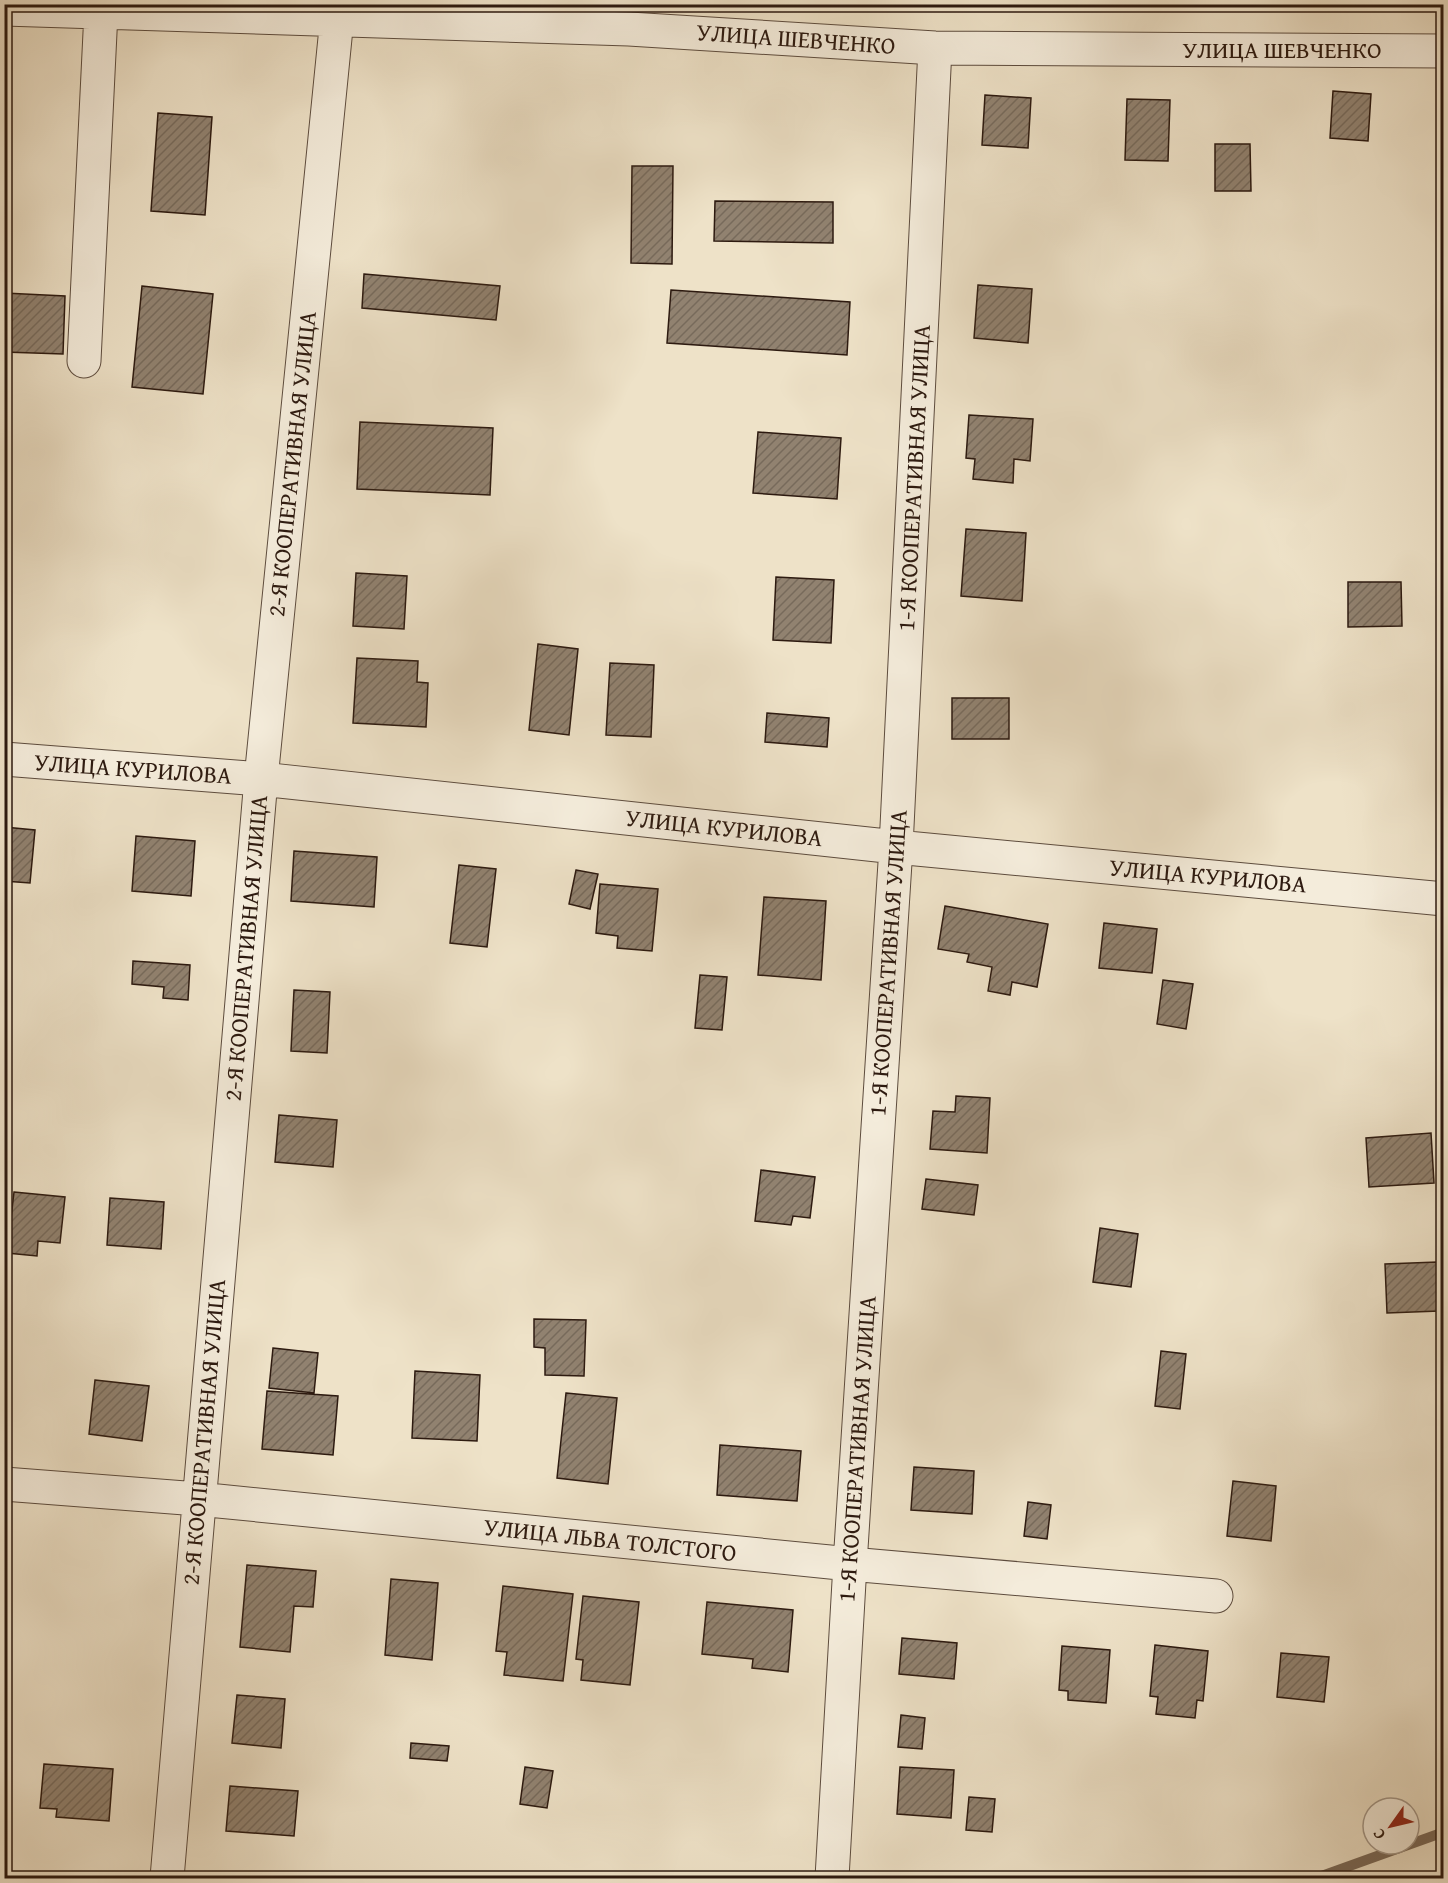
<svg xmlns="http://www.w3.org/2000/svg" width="1448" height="1883" font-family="'Gentium Book Plus',serif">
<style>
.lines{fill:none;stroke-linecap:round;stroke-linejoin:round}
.stream{stroke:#796959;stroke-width:10}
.building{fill:url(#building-hatch);stroke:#2d1a10;stroke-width:1.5}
.minor-casing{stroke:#5d4c3e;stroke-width:35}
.minor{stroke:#f4ecdb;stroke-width:33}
.labels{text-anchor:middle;stroke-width:5;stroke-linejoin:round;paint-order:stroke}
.street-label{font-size:24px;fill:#2d1a10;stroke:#f4ecdb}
</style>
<defs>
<pattern id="building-hatch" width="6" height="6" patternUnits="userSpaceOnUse" patternTransform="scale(1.5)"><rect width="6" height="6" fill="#918270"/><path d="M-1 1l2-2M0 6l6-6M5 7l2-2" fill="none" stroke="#776a5b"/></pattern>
</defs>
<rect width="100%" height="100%" fill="#eee2c8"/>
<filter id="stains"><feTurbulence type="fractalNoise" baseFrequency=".00333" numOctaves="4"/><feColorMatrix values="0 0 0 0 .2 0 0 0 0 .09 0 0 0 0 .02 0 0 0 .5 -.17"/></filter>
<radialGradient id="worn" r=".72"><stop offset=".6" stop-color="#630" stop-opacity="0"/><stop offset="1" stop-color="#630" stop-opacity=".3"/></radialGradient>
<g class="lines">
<path class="stream" d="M1316,1878L1444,1832"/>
</g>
<path class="building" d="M1333,91L1371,94L1368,141L1330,138Z
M985,95L1031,98L1028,148L982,145Z
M1127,99L1170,100L1168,161L1125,160Z
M158,113L212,117L205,215L151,211Z
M1215,144H1250L1251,191H1215Z
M632,166H673L672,264L631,263Z
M715,201L833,202V243L714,241Z
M364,274L500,286L496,320L362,308Z
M978,285L1032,289L1028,343L974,338Z
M142,286L213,294L203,394L132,387Z
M671,290L850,302L847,355L667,343Z
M4,293L65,296L63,354L4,352Z
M969,415L1033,419L1030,461L1014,459L1013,483L973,479L975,459L966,458Z
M360,422L493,428L490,495L357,489Z
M758,432L841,438L837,499L753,493Z
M966,529L1026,533L1022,601L961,596Z
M356,573L407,576L404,629L353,626Z
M776,577L834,580L831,643L773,640Z
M1348,582H1401L1402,626L1348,627Z
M538,644L578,649L569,735L529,730Z
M357,658L418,661L417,682L428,683L426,727L353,723Z
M610,663L654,665L651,737L606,735Z
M952,698H1009V739H952Z
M767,713L829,718L827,747L765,742Z
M4,827L35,830L30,883L4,881Z
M136,836L195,841L191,896L132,891Z
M294,851L377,857L374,907L291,901Z
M459,865L496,869L487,947L450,943Z
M576,870L598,874L590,909L569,904Z
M600,884L658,889L652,951L617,948L618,936L596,933Z
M764,897L826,901L821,980L758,975Z
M945,906L1048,924L1037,987L1012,982L1010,995L988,991L992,967L967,962L969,954L938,949Z
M1104,923L1157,929L1152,973L1099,968Z
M133,961L190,965L188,1000L163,998L164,987L132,984Z
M700,975L727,977L722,1030L695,1028Z
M1163,980L1193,984L1186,1029L1157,1024Z
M294,990L330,992L327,1053L291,1051Z
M956,1096L990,1098L987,1153L930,1149L933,1111L955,1112Z
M279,1115L337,1120L333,1167L275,1162Z
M1431,1133L1434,1183L1369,1187L1366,1138Z
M761,1170L815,1177L810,1218L793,1216L791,1225L755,1221Z
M926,1179L978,1185L974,1215L922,1209Z
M14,1192L65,1197L60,1243L38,1241L37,1256L7,1253Z
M110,1198L164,1202L161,1249L107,1245Z
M1100,1228L1138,1234L1131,1287L1093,1282Z
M1437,1262L1439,1311L1387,1313L1385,1264Z
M534,1319L586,1320L584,1376L545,1375V1348L534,1347Z
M273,1348L318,1353L314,1393L269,1388Z
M1161,1351L1186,1354L1180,1409L1155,1406Z
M415,1371L480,1375L477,1441L412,1438Z
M95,1380L149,1386L142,1441L89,1434Z
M267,1391L338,1396L333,1455L262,1449Z
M566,1393L617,1398L608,1484L557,1478Z
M720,1445L801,1451L797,1501L717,1495Z
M914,1467L974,1471L972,1514L911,1510Z
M1233,1481L1276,1486L1271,1541L1227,1536Z
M1028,1502L1051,1505L1047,1539L1024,1536Z
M247,1565L316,1571L313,1607L294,1606L290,1652L240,1647Z
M391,1579L438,1583L432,1660L385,1655Z
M503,1586L573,1594L563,1681L504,1675L507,1652L496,1651Z
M583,1596L639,1602L630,1685L581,1680L583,1660L576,1659Z
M707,1602L793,1610L788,1672L752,1668L753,1659L702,1654Z
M902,1638L957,1643L954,1679L899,1674Z
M1155,1645L1208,1651L1203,1701L1197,1700L1195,1718L1156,1714L1158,1697L1150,1696Z
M1062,1646L1110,1650L1106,1703L1068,1700V1691L1059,1690Z
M1281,1653L1329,1657L1324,1702L1277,1697Z
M237,1695L285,1699L281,1748L232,1743Z
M901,1715L925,1718L922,1749L898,1747Z
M411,1743L449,1746L447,1761L410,1758Z
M44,1764L113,1769L109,1821L56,1817L57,1809L40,1808Z
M525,1767L553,1771L547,1808L520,1804Z
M900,1767L954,1770L951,1818L897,1814Z
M230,1786L298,1791L294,1836L226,1831Z
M969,1797L995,1799L992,1832L966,1830Z
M728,1872L775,1877V1878H727Z"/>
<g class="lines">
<g class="minor-casing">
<path id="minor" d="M4,9L629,29L935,48L1444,51
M84,361L101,12
M4,759L261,779L896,847L1444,899
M4,1484L198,1499L850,1564L1216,1596
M167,1878L261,779L337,18
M832,1878L850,1564L896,847L935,48"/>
</g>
<use href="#minor" class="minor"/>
</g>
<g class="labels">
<g class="street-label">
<text transform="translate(796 39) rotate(4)" y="8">УЛИЦА ШЕВЧЕНКО</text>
<text x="1282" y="58">УЛИЦА ШЕВЧЕНКО</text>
<text transform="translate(292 464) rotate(-84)" y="8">2-Я КООПЕРАТИВНАЯ УЛИЦА</text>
<text transform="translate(914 478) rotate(-87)" y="8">1-Я КООПЕРАТИВНАЯ УЛИЦА</text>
<text transform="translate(133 769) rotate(4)" y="8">УЛИЦА КУРИЛОВА</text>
<text transform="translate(724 828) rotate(6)" y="8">УЛИЦА КУРИЛОВА</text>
<text transform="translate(1208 876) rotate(5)" y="8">УЛИЦА КУРИЛОВА</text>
<text transform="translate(246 948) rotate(-85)" y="8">2-Я КООПЕРАТИВНАЯ УЛИЦА</text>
<text transform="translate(888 963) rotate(-86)" y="8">1-Я КООПЕРАТИВНАЯ УЛИЦА</text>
<text transform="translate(204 1432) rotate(-85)" y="8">2-Я КООПЕРАТИВНАЯ УЛИЦА</text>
<text transform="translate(857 1449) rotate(-86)" y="8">1-Я КООПЕРАТИВНАЯ УЛИЦА</text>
<text transform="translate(610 1540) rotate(6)" y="8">УЛИЦА ЛЬВА ТОЛСТОГО</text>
</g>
</g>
<rect width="1448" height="1883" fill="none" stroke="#eee2c8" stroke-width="24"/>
<rect x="6" y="6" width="1436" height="1871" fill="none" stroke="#2d1a10" stroke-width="3"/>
<rect x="12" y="12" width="1424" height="1859" fill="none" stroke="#2d1a10" stroke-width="1.5"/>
<g transform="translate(1391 1826) rotate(236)"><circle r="28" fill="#f4ecdb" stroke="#a4988a" stroke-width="1.5"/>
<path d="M0-4.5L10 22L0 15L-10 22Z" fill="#8f2418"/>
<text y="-9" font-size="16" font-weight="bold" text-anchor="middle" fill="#2d1a10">С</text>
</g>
<rect width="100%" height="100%" filter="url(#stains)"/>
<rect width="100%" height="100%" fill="url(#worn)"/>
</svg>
